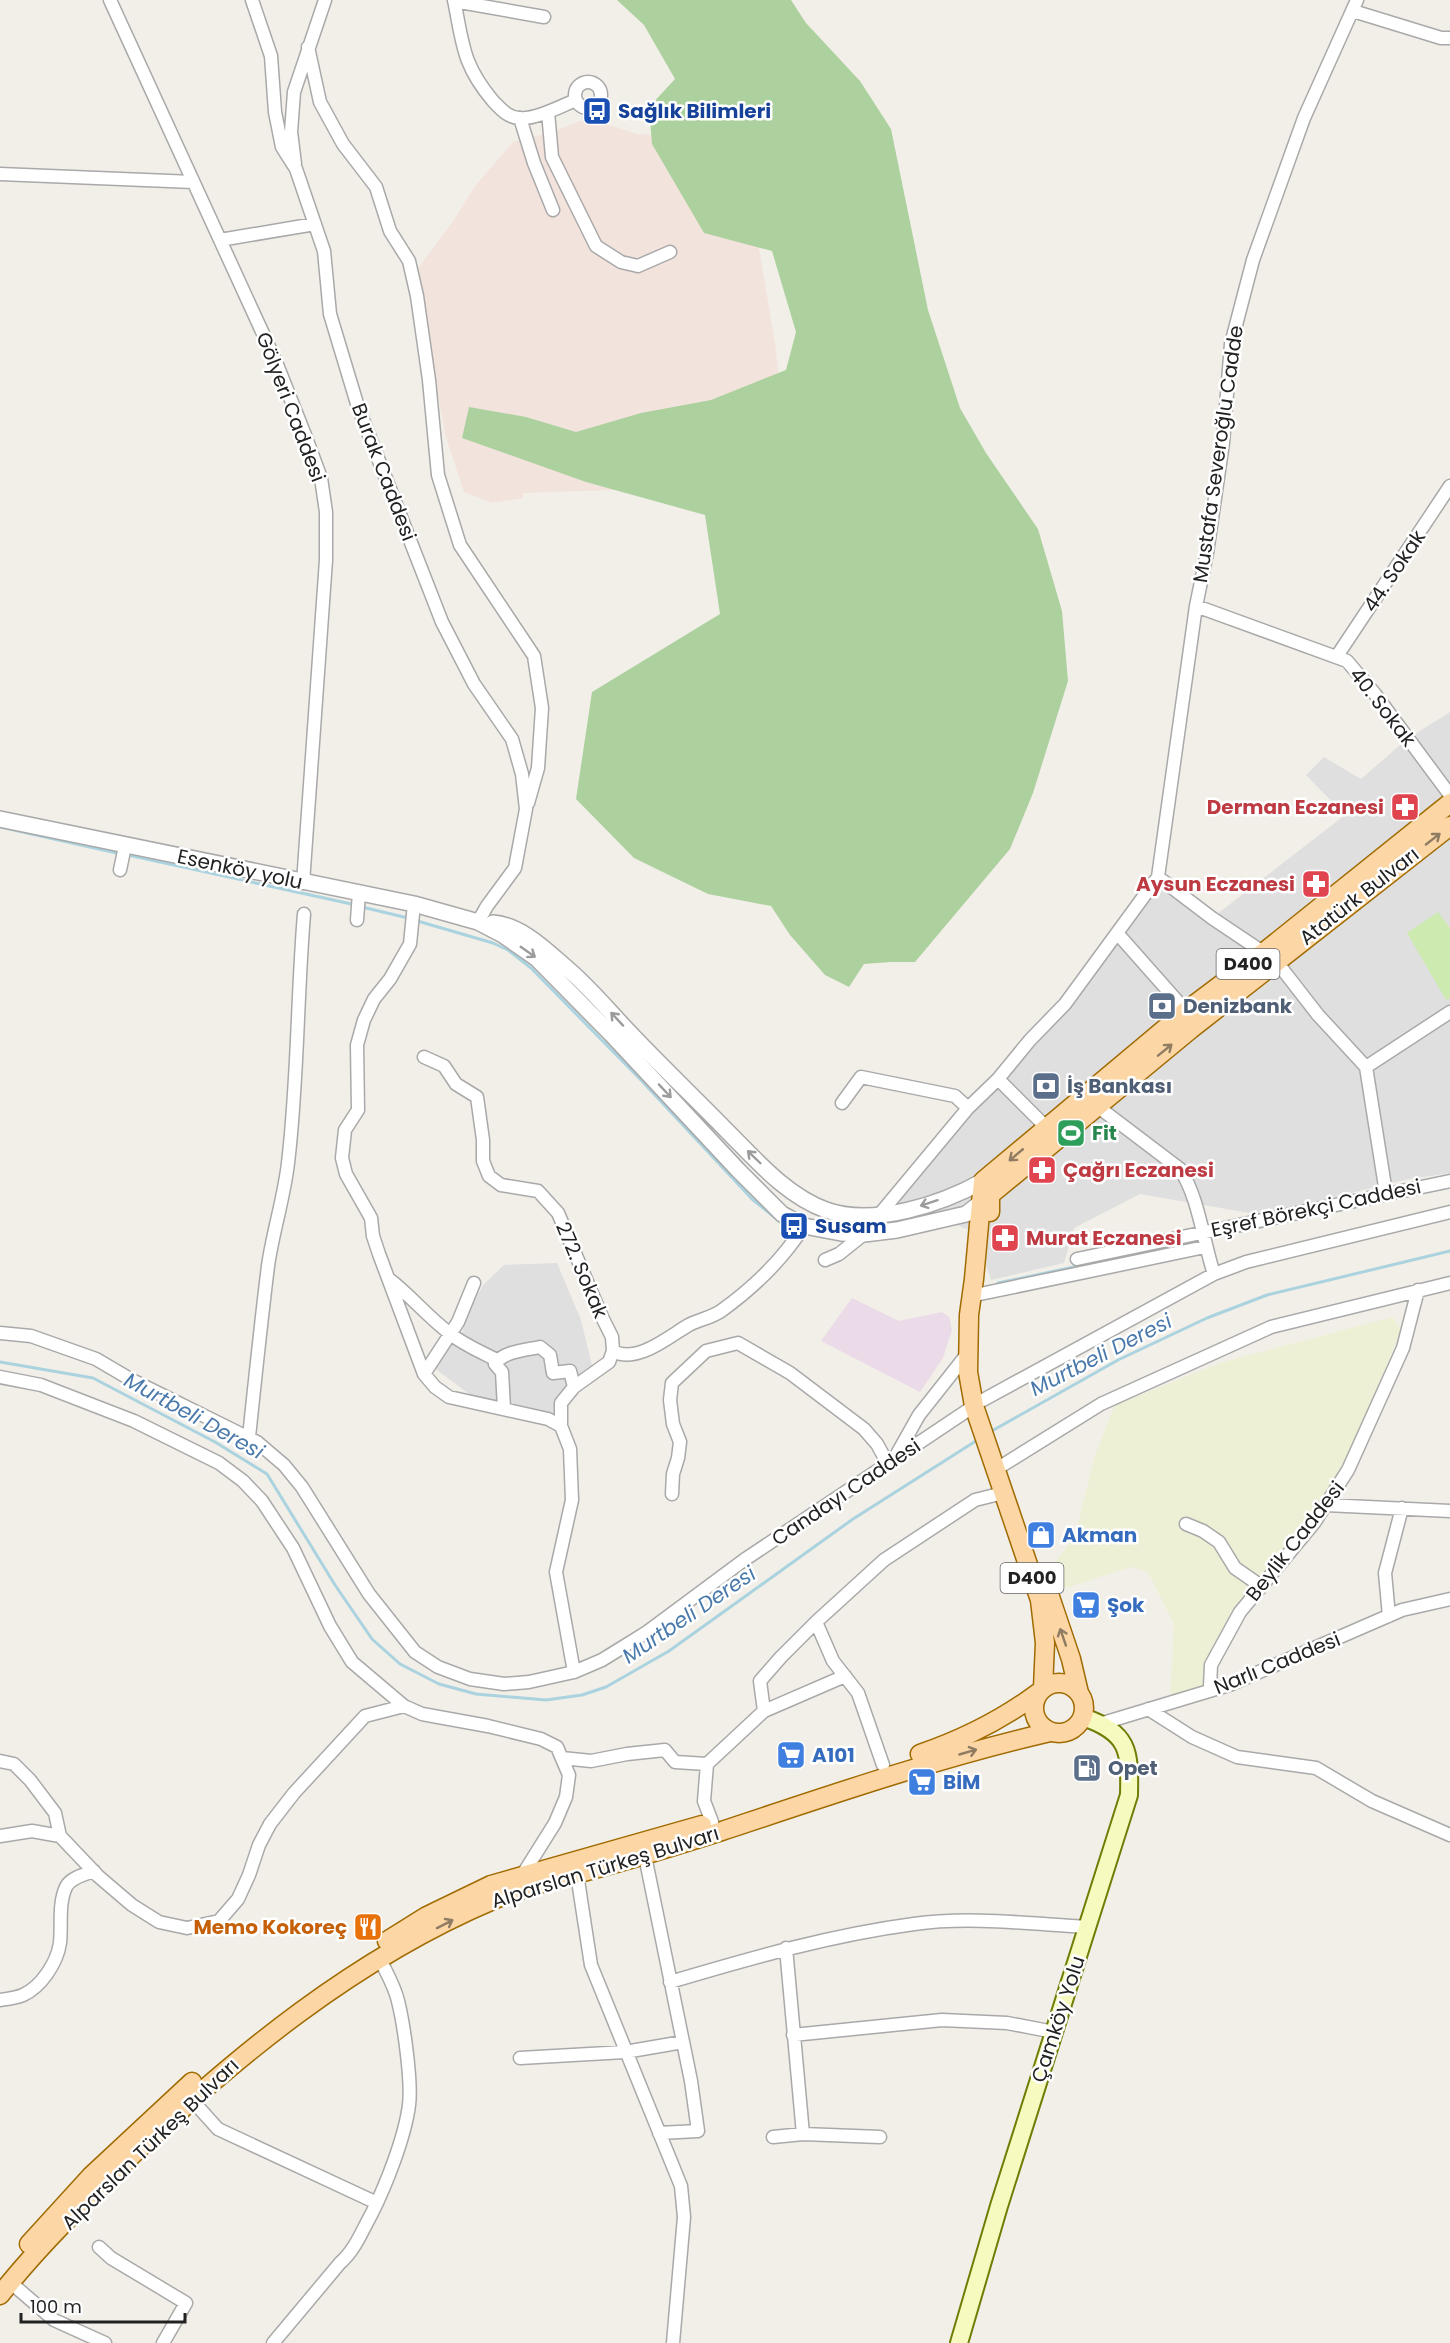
<svg xmlns="http://www.w3.org/2000/svg" width="1450" height="2343" font-family="Poppins,sans-serif">
<style>
.residential{fill:#e0dfdf}
.industrial{fill:#ebdbe8}
.military{fill:#f3e3dd}
.farmland{fill:#eef0d5}
.grass{fill:#cdebb0}
.forest{fill:#add19e}
.lines{fill:none;stroke-linecap:round;stroke-linejoin:round}
.stream{stroke:#aad3df;stroke-width:3}
.minor-casing{stroke:#a9a9a9;stroke-width:15}
.tertiary-casing{stroke:#a9a9a9;stroke-width:18}
.secondary-casing{stroke:#707d05;stroke-width:20}
.primary-casing{stroke:#a06b00;stroke-width:21}
.minor{stroke:#fff;stroke-width:12}
.tertiary{stroke:#fff;stroke-width:15}
.secondary{stroke:#f7fabf;stroke-width:16}
.primary{stroke:#fcd6a4;stroke-width:18}
.oneway{stroke:#8f7c63}
.oneway2{stroke:#9c9c9c}
.labels{text-anchor:middle;stroke-width:5;stroke-linejoin:round;paint-order:stroke}
.shield{fill:#fff;stroke:#646464;stroke-width:1.5}
.shield-label{font-size:18px;font-weight:bold;fill:#222}
.transit-label{font-size:20px;font-weight:bold;fill:#164399;stroke:#fff;text-anchor:start}
.street-label{font-size:20px;fill:#222;stroke:#fff}
.health-label{font-size:20px;font-weight:bold;fill:#be3a42;stroke:#fff;text-anchor:end}
.service-label{font-size:20px;font-weight:bold;fill:#4e5e75;stroke:#fff;text-anchor:start}
.leisure-label{font-size:20px;font-weight:bold;fill:#27864d;stroke:#fff;text-anchor:start}
.shop-label{font-size:20px;font-weight:bold;fill:#366cbe;stroke:#fff;text-anchor:start}
.food-label{font-size:20px;font-weight:bold;fill:#c56008;stroke:#fff;text-anchor:end}
.water-label{font-size:21px;font-style:italic;fill:#4a7aab;stroke:#fff}
</style>
<rect width="100%" height="100%" fill="#f2efe9"/>
<path class="residential" d="M1450,712V1173L1404,1180L1261,1215L1140,1194L1074,1228L1064,1263L991,1280L978,1239L971,1231L948,1221L864,1234L1161,884L1212,918L1345,815L1306,775L1324,757L1361,779L1407,739Z
M557,1263L581,1320L594,1374L561,1403V1426L548,1413L472,1396L430,1365L461,1336L469,1309L484,1284L504,1265Z"/>
<path class="industrial" d="M852,1298L899,1321L942,1312L949,1317L952,1330L943,1358L920,1392L821,1341Z"/>
<path class="military" d="M580,121H596L637,134L667,136L751,201L775,343L791,480L644,489L523,493V498L492,503L464,492L445,434L417,270L453,221L475,186L513,142L552,132Z"/>
<path class="farmland" d="M1393,1317L1401,1331L1338,1480L1284,1554L1233,1610L1210,1651L1205,1689L1170,1699L1174,1624L1148,1572L1131,1567L1056,1591L1048,1571L1075,1536L1095,1455L1115,1405L1223,1362Z"/>
<path class="grass" d="M1438,912L1450,928V998L1446,1000L1407,933Z"/>
<path class="forest" d="M617,0H791L806,23L860,81L891,129L928,310L960,408L986,453L1038,529L1062,611L1068,681L1033,793L1010,849L915,962H891L864,964L849,987L825,975L790,935L771,906L708,894L634,858L576,799L592,692L720,614L705,515L586,482L462,438L469,407L526,417L576,432L641,413L711,400L786,370L796,332L772,251L704,233L652,144L649,107L675,79L644,25Z"/>
<g class="lines">
<path class="stream" d="M0,827L121,854
M128,855L356,905
M362,907L408,918
M414,920L493,943L508,950L531,968L640,1079L752,1199L785,1226
M1208,1238L1450,1187
M998,1283L1202,1240
M0,1362L93,1378L215,1442L267,1474L335,1585L372,1639L400,1664L439,1684L476,1694L546,1700L582,1695L606,1687L669,1651L853,1519L979,1439
M990,1432L1118,1360L1207,1318L1267,1295L1450,1251"/>
<g class="minor-casing">
<path id="minor" d="M110,0L276,362L305,435L321,478L326,512V560L303,883
M252,0L271,56L275,112L282,147L296,169L324,251L330,314L358,407L442,622L474,684L512,739L522,774L526,809L515,868L487,906L478,922
M454,0C463,44 462,64 493,101C501,109 507,117 519,118C535,120 561,106 576,100
M454,1L544,17
M1353,11L1441,38H1450
M308,47L320,102L343,144L376,187L390,231L409,261L417,296L429,380L438,475L460,545L534,656L542,708L538,768L528,803
M575 95a13 13 0 1 1 26 0a13 13 0 1 1-26 0Z
M548,112L552,157L596,246L621,262L638,266L670,252
M520,118L534,163L553,210
M295,164L291,132L294,92L325,0
M0,174L193,182
M220,240L315,224
M1196,606L1347,661L1375,694L1450,795
M1337,656L1450,486
M120,870L125,846
M1158,877L1212,918L1276,961L1318,1015L1366,1067
M414,904L410,944L390,979L374,999L364,1020L357,1045L358,1110L345,1130L342,1158L346,1174L371,1218L373,1236L379,1254L424,1374L435,1387L449,1397L548,1419L561,1426L570,1449L572,1500L556,1572L574,1672
M357,920L359,893
M1117,933L1186,1011
M424,1057L444,1066L456,1084L477,1097L483,1140V1161L489,1176L501,1185L538,1191L558,1213L602,1317L612,1337L613,1351L609,1362L574,1387L561,1403V1426
M998,1079L1047,1128
M842,1103L861,1077L955,1096L968,1108
M1097,1106L1180,1169C1199,1198 1203,1241 1214,1274
M1386,1193L1366,1067L1450,1012
M879,1215L968,1108L998,1079L1030,1040L1065,1004L1158,877L1196,606L1207,553L1223,443L1231,344L1253,260L1304,118L1357,0
M1077,1259L1450,1181
M825,1260L839,1254L864,1234
M389,1279C410,1295 427,1316 448,1332C462,1344 481,1352 497,1360
M980,1294L1205,1247
M0,1333L31,1336L96,1359L130,1379L257,1442L284,1465L302,1487L369,1594L415,1652L438,1667L470,1679L504,1684L529,1682L574,1672L602,1660L623,1647L647,1632L744,1560L974,1406
M613,1351C636,1364 667,1338 687,1326C697,1320 711,1318 721,1311C753,1288 783,1259 804,1226
M424,1374L458,1322L474,1283
M0,1377L41,1385L134,1421L219,1463L243,1481L262,1501L293,1548L330,1626L352,1662L404,1706
M983,1400L1214,1274L1246,1262L1450,1212
M504,1408L502,1372L495,1364C504,1351 526,1350 540,1347L550,1355L553,1373L570,1371L574,1387
M249,1437C255,1380 261,1322 268,1266C273,1231 284,1198 288,1163C298,1080 297,997 304,914
M897,1454L919,1415L968,1353
M1003,1465L1101,1404L1271,1327L1450,1283
M672,1494L673,1474L678,1458L680,1442L673,1424L670,1400L672,1383L706,1351L738,1343L790,1373L864,1429L877,1444L888,1464
M1326,1505L1450,1511
M1186,1524L1203,1531L1219,1542L1235,1568L1261,1586
M1389,1616L1385,1573L1402,1508
M1212,1690L1210,1686L1211,1665L1240,1612L1314,1523L1348,1470L1403,1348L1418,1290
M1148,1709L1192,1737L1237,1757L1316,1768L1372,1801L1450,1835
M764,1711L760,1681L781,1657L816,1622
M1103,1723L1229,1685L1402,1610L1450,1599
M562,1758L591,1761L627,1754L665,1750L675,1762L707,1764
M0,1761L14,1764L30,1780L55,1813L60,1836
M883,1765L858,1693L833,1661L816,1622L884,1560L975,1500L1003,1493
M712,1822L704,1801L707,1764L764,1711L845,1676
M0,1836L32,1831L60,1836L98,1876L132,1905L159,1922L187,1928L219,1921L238,1899L249,1875L259,1845L270,1824L294,1793L365,1716L404,1706L422,1714L488,1726L541,1739L557,1747L569,1775L566,1797L555,1823L523,1874
M645,1856L691,2081L698,2131L659,2133
M577,1874L591,1965L681,2186L684,2217L673,2343
M786,1948L803,2134
M670,1982C751,1958 831,1935 914,1924C969,1916 1032,1924 1087,1927
M0,2000C7,1999 16,1998 23,1995C41,1987 57,1963 60,1943C62,1925 58,1904 66,1887C70,1878 85,1874 94,1871
M793,2035L942,2020L1007,2023L1054,2032
M520,2058L625,2052L683,2042
M191,2099L218,2129L377,2203
M773,2137L803,2134L880,2137
M99,2247L111,2258L186,2303L163,2343
M10,2282L54,2320L105,2343
M273,2343L340,2263C355,2250 362,2231 372,2213C386,2185 405,2137 409,2105C412,2082 404,2025 398,2001C395,1987 386,1972 380,1959"/>
</g>
<g class="tertiary-casing">
<path id="tertiary" d="M0,819L414,904L478,922L503,935L536,958L611,1034L738,1170L782,1214L804,1226L841,1233L864,1234L897,1230L966,1214L988,1197
M493,923C522,925 548,952 569,970C591,989 609,1011 629,1032C661,1066 695,1098 728,1132C757,1161 787,1196 826,1210C873,1227 942,1204 983,1181"/>
</g>
<g class="secondary-casing">
<path id="secondary" d="M959,2343L999,2206L1129,1795C1130,1750 1129,1733 1083,1717"/>
</g>
<g class="primary-casing">
<path id="primary" d="M990,1212V1195L1191,1029L1450,826
M1047,1588L1071,1659L1079,1693
M1034 1708a25 25 0 1 1 50 0a25 25 0 1 1-50 0Z
M1043,1688L1045,1643L1040,1600L974,1406L968,1372L969,1315L974,1279L983,1181L1186,1011L1263,953L1450,803
M920,1754C961,1740 1003,1719 1038,1693
M387,1941L427,1916L491,1885L702,1825
M29,2244L91,2176L192,2082
M0,2295C38,2247 86,2200 130,2157C237,2055 356,1958 493,1900C527,1885 563,1878 598,1868C640,1857 681,1844 722,1831C830,1795 938,1758 1050,1732"/>
</g>
<use href="#minor" class="minor"/>
<use href="#tertiary" class="tertiary"/>
<use href="#secondary" class="secondary"/>
<use href="#primary" class="primary"/>
</g>
<defs><path id="oneway-shaft" d="M-6 0H5M1.5-3L5.5 0L1.5 3" fill="none" stroke-width="1.6" stroke-linecap="round" stroke-linejoin="round" transform="scale(1.5)"/></defs>
<g class="oneway">
<use href="#oneway-shaft" transform="translate(1433 839) rotate(-38)"/>
<use href="#oneway-shaft" transform="translate(1165 1050) rotate(-39)"/>
<use href="#oneway-shaft" transform="translate(1016 1155) rotate(140)"/>
<use href="#oneway-shaft" transform="translate(1063 1637) rotate(-109)"/>
<use href="#oneway-shaft" transform="translate(968 1752) rotate(-16)"/>
<use href="#oneway-shaft" transform="translate(445 1924) rotate(-27)"/>
</g>
<g class="oneway2">
<use href="#oneway-shaft" transform="translate(528 952) rotate(35)"/>
<use href="#oneway-shaft" transform="translate(617 1019) rotate(-133)"/>
<use href="#oneway-shaft" transform="translate(665 1091) rotate(47)"/>
<use href="#oneway-shaft" transform="translate(754 1157) rotate(-136)"/>
<use href="#oneway-shaft" transform="translate(929 1203) rotate(162)"/>
</g>
<defs>
<g id="bus-square" transform="scale(1.5)"><rect x="-9" y="-9" width="18" height="18" rx="4" fill="#1a4fb4" stroke="#fff"/><path d="M-5-6H5V4H4V6H2V4H-2V6H-4V4H-5ZM-3.5-4V0h7V-4ZM-3.5 1.2v1.5H-2V1.2ZM2 1.2v1.5H3.5V1.2Z" fill="#fff"/></g>
<g id="pharmacy-square" transform="scale(1.5)"><rect x="-9" y="-9" width="18" height="18" rx="4" fill="#e0444e" stroke="#fff"/><path d="M-2-6h4v4h4v4h-4v4h-4v-4h-4v-4h4Z" fill="#fff"/></g>
<g id="bank-square" transform="scale(1.5)"><rect x="-9" y="-9" width="18" height="18" rx="4" fill="#5c6f8a" stroke="#fff"/><path d="M-6-4H6V4H-6ZM0-2.3a2.3 2.3 0 1 0 0 4.6a2.3 2.3 0 1 0 0-4.6Z" fill="#fff"/></g>
<g id="stadium-square" transform="scale(1.5)"><rect x="-9" y="-9" width="18" height="18" rx="4" fill="#2e9e5b" stroke="#fff"/><path d="M0-5a6.5 5 0 1 0 0 10a6.5 5 0 1 0 0-10ZM-3.5-1.8h7v3.6h-7Z" fill="#fff"/></g>
<g id="shop-square" transform="scale(1.5)"><rect x="-9" y="-9" width="18" height="18" rx="4" fill="#3f7fe0" stroke="#fff"/><path d="M-5-2.5h2.3a2.7 3.5 0 0 1 5.4 0H5L5.5 6h-11ZM-1.5-2.5h3a1.5 2.3 0 0 0-3 0Z" fill="#fff"/></g>
<g id="supermarket-square" transform="scale(1.5)"><rect x="-9" y="-9" width="18" height="18" rx="4" fill="#3f7fe0" stroke="#fff"/><path d="M-6-5.5h2.5l.6 2H6L4.5 2H-2.5L-4.4-4H-6ZM-1.5 3.2a1.3 1.3 0 1 0 .1 0ZM3 3.2a1.3 1.3 0 1 0 .1 0Z" fill="#fff"/></g>
<g id="fuel-square" transform="scale(1.5)"><rect x="-9" y="-9" width="18" height="18" rx="4" fill="#5c6f8a" stroke="#fff"/><path d="M-5.5-6h7V0h2V4h1.3V-2.5L3-4.5l.8-.8L6-3V5H2.5V1h-1V6h-7ZM-4.2-4.7v3.2H.2V-4.7Z" fill="#fff"/></g>
<g id="restaurant-square" transform="scale(1.5)"><rect x="-9" y="-9" width="18" height="18" rx="4" fill="#e8710a" stroke="#fff"/><path d="M-5-6h1v4h1v-4h1v4h1v-4h1v5L-1.5 .5V6h-2V.5L-5-1ZM5-6V6H3V1.5H1.5Q1.5-4 5-6Z" fill="#fff"/></g>
</defs>
<g fill-rule="evenodd">
<use href="#bus-square" x="597" y="111"/>
<use href="#pharmacy-square" x="1405" y="807"/>
<use href="#pharmacy-square" x="1316" y="884"/>
<use href="#bank-square" x="1162" y="1006"/>
<use href="#bank-square" x="1046" y="1086"/>
<use href="#stadium-square" x="1071" y="1133"/>
<use href="#pharmacy-square" x="1042" y="1170"/>
<use href="#bus-square" x="794" y="1226"/>
<use href="#pharmacy-square" x="1005" y="1238"/>
<use href="#shop-square" x="1041" y="1535"/>
<use href="#supermarket-square" x="1086" y="1605"/>
<use href="#supermarket-square" x="791" y="1755"/>
<use href="#fuel-square" x="1087" y="1768"/>
<use href="#supermarket-square" x="922" y="1782"/>
<use href="#restaurant-square" x="368" y="1927"/>
</g>
<g class="labels">
<g class="shield">
<rect x="1216.5" y="949" width="63" height="30" rx="4.5"/>
<rect x="1000.5" y="1563" width="63" height="30" rx="4.5"/>
</g>
<g class="shield-label">
<text x="1248" y="970">D400</text>
<text x="1032" y="1584">D400</text>
</g>
<g class="transit-label">
<text x="618" y="118">Sağlık Bilimleri</text>
<text x="815" y="1233">Susam</text>
</g>
<g class="street-label">
<text transform="translate(291 407) rotate(69)" y="7">Gölyeri Caddesi</text>
<text transform="translate(1218 454) rotate(-82)" y="7">Mustafa Severoğlu Cadde</text>
<text transform="translate(384 472) rotate(69)" y="7">Burak Caddesi</text>
<text transform="translate(1394 571) rotate(-56)" y="7">44. Sokak</text>
<text transform="translate(1383 707) rotate(52)" y="7">40. Sokak</text>
<text transform="translate(240 869) rotate(12)" y="7">Esenköy yolu</text>
<text transform="translate(1359 896) rotate(-38)" y="7">Atatürk Bulvarı</text>
<text transform="translate(1316 1208) rotate(-12)" y="7">Eşref Börekçi Caddesi</text>
<text transform="translate(582 1270) rotate(67)" y="7">272. Sokak</text>
<text transform="translate(846 1492) rotate(-34)" y="7">Candayı Caddesi</text>
<text transform="translate(1295 1541) rotate(-52)" y="7">Beylik Caddesi</text>
<text transform="translate(1277 1663) rotate(-22)" y="7">Narlı Caddesi</text>
<text transform="translate(605 1867) rotate(-17)" y="7">Alparslan Türkeş Bulvarı</text>
<text transform="translate(1058 2019) rotate(-72)" y="7">Çamköy Yolu</text>
<text transform="translate(150 2144) rotate(-44)" y="7">Alparslan Türkeş Bulvarı</text>
</g>
<g class="health-label">
<text x="1384" y="814">Derman Eczanesi</text>
<text x="1295" y="891">Aysun Eczanesi</text>
<text x="1063" y="1177" text-anchor="start">Çağrı Eczanesi</text>
<text x="1026" y="1245" text-anchor="start">Murat Eczanesi</text>
</g>
<g class="service-label">
<text x="1183" y="1013">Denizbank</text>
<text x="1067" y="1093">İş Bankası</text>
<text x="1108" y="1775">Opet</text>
</g>
<g class="leisure-label">
<text x="1092" y="1140">Fit</text>
</g>
<g class="shop-label">
<text x="1062" y="1542">Akman</text>
<text x="1107" y="1612">Şok</text>
<text x="812" y="1762">A101</text>
<text x="943" y="1789">BİM</text>
</g>
<g class="food-label">
<text x="347" y="1934">Memo Kokoreç</text>
</g>
<g class="water-label">
<text transform="translate(1101 1355) rotate(-27)" y="7">Murtbeli Deresi</text>
<text transform="translate(194 1416) rotate(29)" y="7">Murtbeli Deresi</text>
<text transform="translate(689 1615) rotate(-34)" y="7">Murtbeli Deresi</text>
</g>
</g>
<path d="M21 2313v9h164v-9" fill="none" stroke="#222222" stroke-width="3"/>
<text x="30" y="2313" font-size="18" fill="#222222" stroke="#ffffff" stroke-width="4.5" paint-order="stroke">100 m</text>
</svg>
